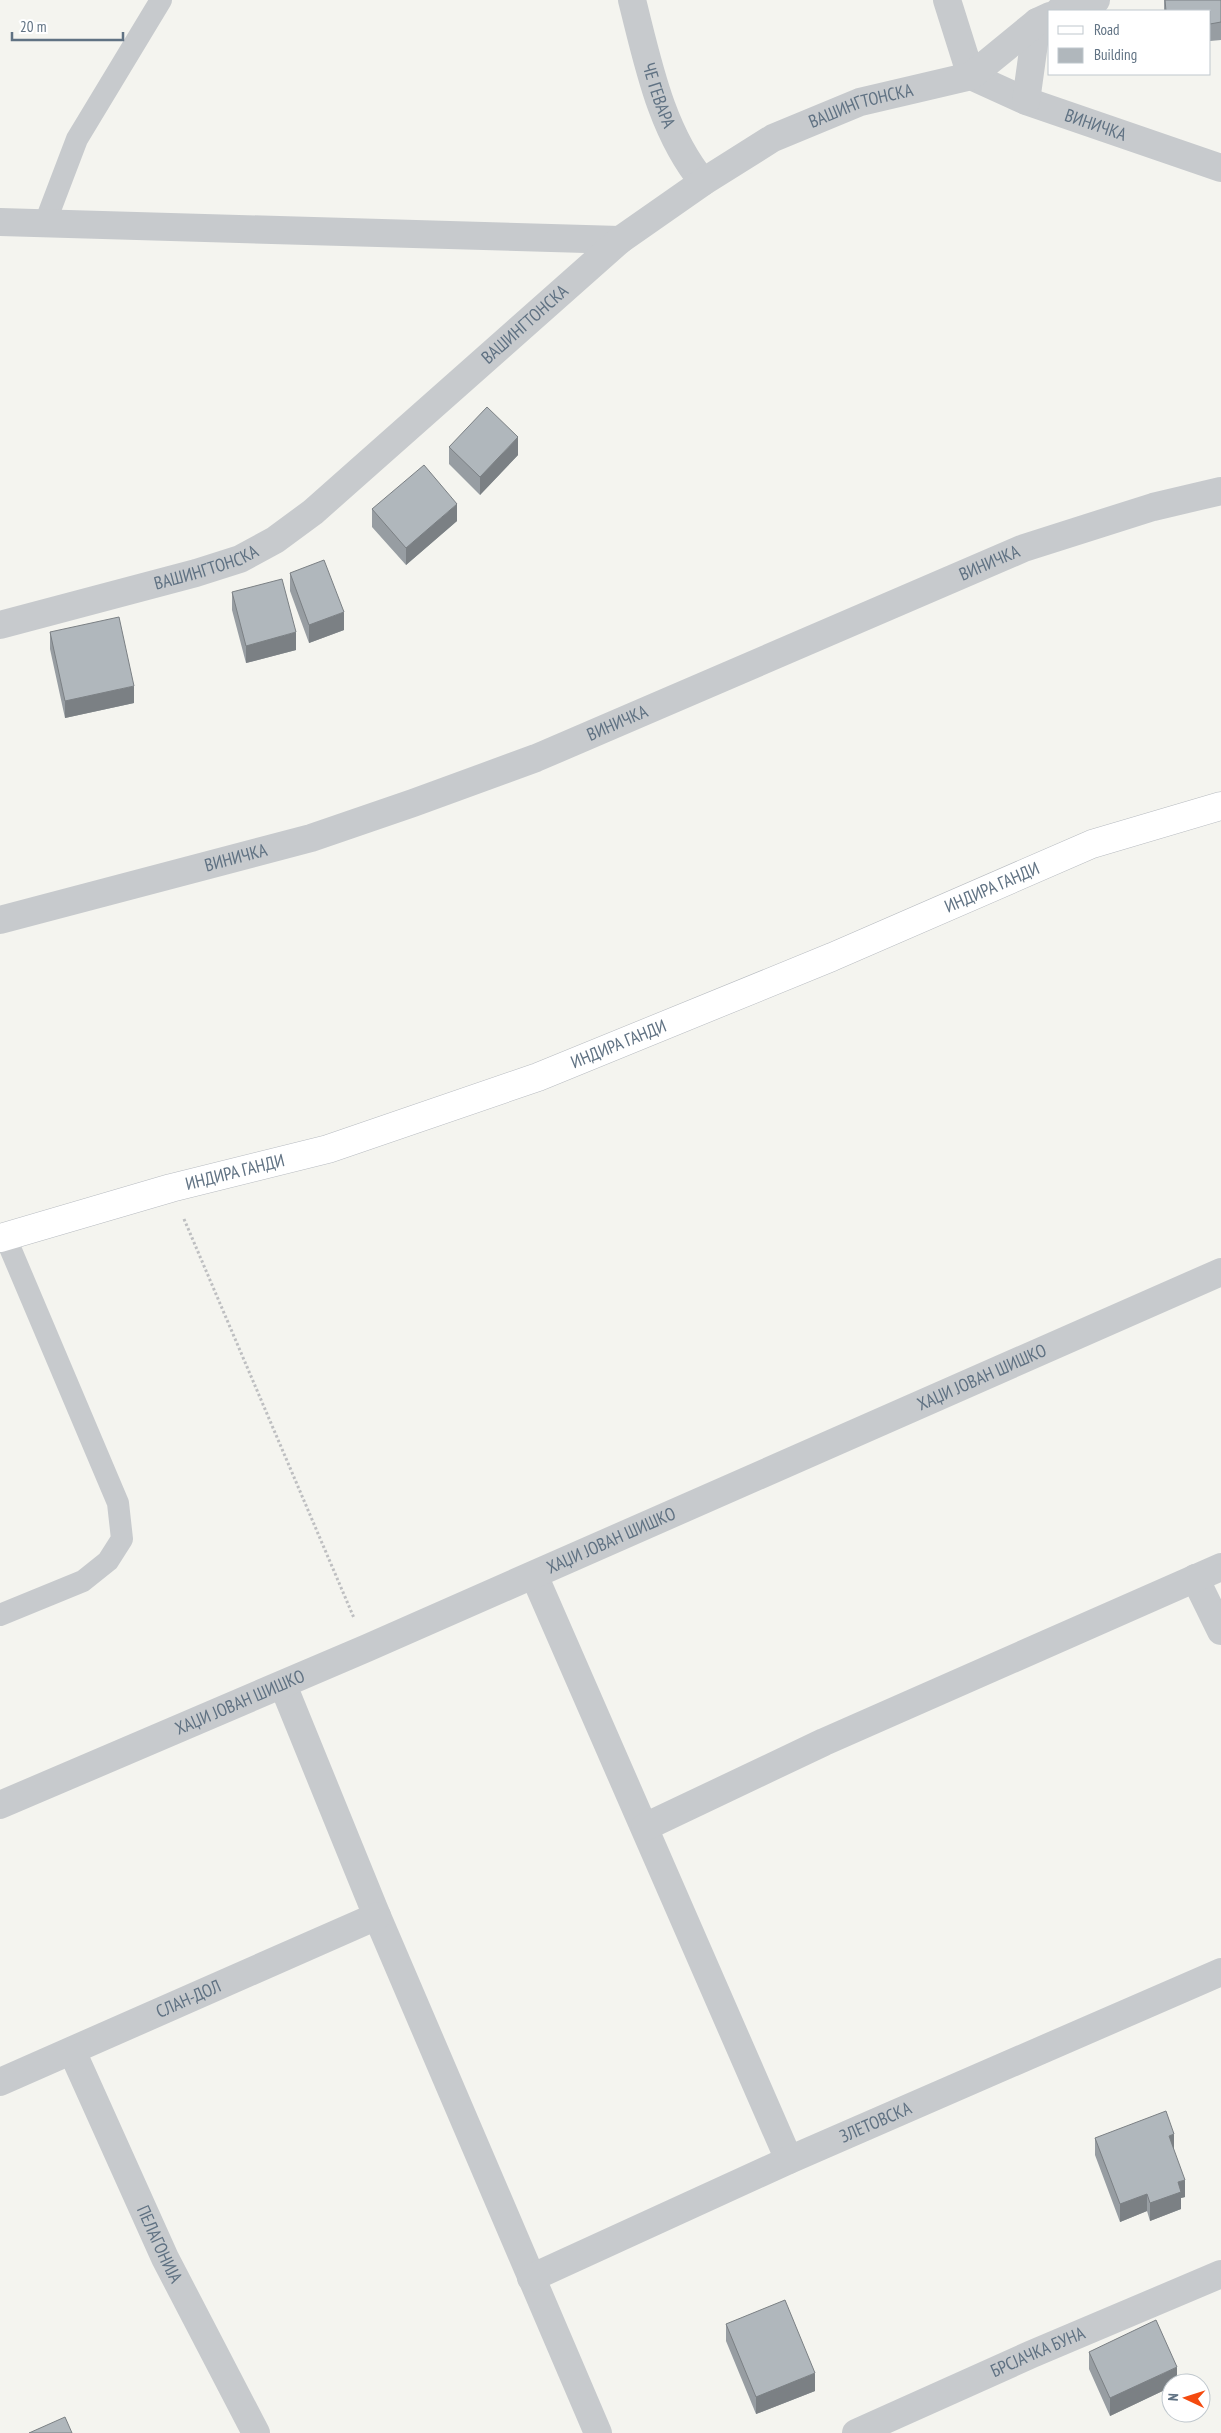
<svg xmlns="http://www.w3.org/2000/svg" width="1221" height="2433" font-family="'PT Sans Narrow',sans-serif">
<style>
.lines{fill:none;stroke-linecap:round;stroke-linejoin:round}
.secondary-casing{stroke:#b7bbc0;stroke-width:29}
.path{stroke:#bebfc1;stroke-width:3;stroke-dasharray:2.5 2.5;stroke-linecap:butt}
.lane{stroke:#c7cacd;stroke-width:22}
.street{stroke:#c7cacd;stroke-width:28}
.secondary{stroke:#fff;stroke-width:28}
.wall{fill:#979da2}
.shaded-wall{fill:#7b8084}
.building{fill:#b0b7bc;stroke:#7b8084}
.labels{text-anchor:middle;stroke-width:5;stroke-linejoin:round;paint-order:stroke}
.street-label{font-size:18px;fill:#607283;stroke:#fff}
</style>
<rect width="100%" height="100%" fill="#f4f4ef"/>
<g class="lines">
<g class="secondary-casing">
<g id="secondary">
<path id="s10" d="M0,1238L171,1188L328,1149L538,1077L832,957L1092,844L1221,806"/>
</g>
</g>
<path class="path" d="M184,1219L354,1618"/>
<path class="lane" d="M45,223L77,139L161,0
M0,1615L83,1581L108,1561L122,1539L118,1503L5,1236"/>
<g class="street">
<path id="s1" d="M632,0C648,63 661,131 703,182"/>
<path d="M947,0L971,76"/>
<path d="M1059,11L1070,6L1096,0"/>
<path id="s2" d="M971,76L1026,101L1221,168"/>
<path d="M1026,101L1037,22"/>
<path d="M0,222L620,240"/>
<path id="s3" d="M0,625L196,573L240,559L275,540L313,512L620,240L703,182L773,138L860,102L971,76L1037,22L1050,16"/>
<path id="s4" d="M0,920L311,838L413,803L536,758L1024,548L1153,507L1221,491"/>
<path d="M534,1575L789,2160"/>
<path d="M1195,1578L1221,1631"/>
<path d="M283,1685L377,1916L598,2433"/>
<path id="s5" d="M0,1805L367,1648L1221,1272"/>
<path d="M645,1827L824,1742L1221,1567"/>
<path id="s6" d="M72,2051L165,2258L256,2433"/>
<path id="s7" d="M0,2082L377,1916"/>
<path id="s8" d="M531,2278L789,2160L1221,1972"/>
<path id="s9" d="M856,2433L1032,2354L1221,2274"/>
</g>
<use href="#secondary" class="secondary"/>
</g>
<path class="wall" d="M1164,0H1221V40L1210,41V11H1164Z
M449,447L518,455L480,495L449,464Z
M372,509L457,521L406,565L372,527Z
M290,573L344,630L309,643L290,591Z
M232,592L296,650L246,663L232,610Z
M50,632L134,703L65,718L50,649Z
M1095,2138L1185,2197L1181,2198V2209L1150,2221L1147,2211L1120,2222L1095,2155Z
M726,2324L815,2391L756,2414L726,2341Z
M1089,2352L1177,2383H1171V2387L1110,2416L1089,2369Z"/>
<path class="shaded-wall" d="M518,437V455L480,495V477Z
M457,504V521L406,565V548Z
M344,612V630L309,643V625Z
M296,632V650L246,663V646Z
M134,686V703L65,718V701Z
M1174,2134V2152L1169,2136Z
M1185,2180V2197L1181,2198V2209L1150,2221V2203L1178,2182Z
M1147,2194V2211L1120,2222V2204Z
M1177,2367V2383H1171V2387L1110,2416V2398Z
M815,2373V2391L756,2414V2397Z"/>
<path class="building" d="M1165,0H1221V22L1210,24V11H1166Z
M487,407L518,437L480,477L449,447Z
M424,465L457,504L406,548L372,509Z
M324,560L344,612L309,625L290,573Z
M282,579L296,632L246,646L232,592Z
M119,617L134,686L65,701L50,632Z
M1166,2111L1174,2134L1169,2136L1185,2180L1178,2182L1181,2192L1150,2203L1147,2194L1120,2204L1095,2138Z
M785,2300L815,2373L756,2397L726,2324Z
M1156,2320L1177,2367L1110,2398L1089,2352Z
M65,2417L72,2433H29Z"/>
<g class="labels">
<g class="street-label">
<text dy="6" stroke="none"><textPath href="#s1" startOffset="99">ЧЕ ГЕВАРА</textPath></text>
<text dy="6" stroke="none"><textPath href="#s3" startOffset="1024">ВАШИНГТОНСКА</textPath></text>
<text dy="6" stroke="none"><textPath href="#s2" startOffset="134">ВИНИЧКА</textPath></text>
<text dy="6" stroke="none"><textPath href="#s3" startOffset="619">ВАШИНГТОНСКА</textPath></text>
<text dy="6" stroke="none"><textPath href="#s4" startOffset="1054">ВИНИЧКА</textPath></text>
<text dy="6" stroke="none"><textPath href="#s3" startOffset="214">ВАШИНГТОНСКА</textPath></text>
<text dy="6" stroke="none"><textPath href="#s4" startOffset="649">ВИНИЧКА</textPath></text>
<text dy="6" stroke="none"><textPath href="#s4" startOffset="244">ВИНИЧКА</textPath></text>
<text dy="6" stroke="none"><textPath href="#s10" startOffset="1054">ИНДИРА ГАНДИ</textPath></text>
<text dy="6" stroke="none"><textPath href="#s10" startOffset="649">ИНДИРА ГАНДИ</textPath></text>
<text dy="6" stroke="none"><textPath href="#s10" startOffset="244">ИНДИРА ГАНДИ</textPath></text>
<text dy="6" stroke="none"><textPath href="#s5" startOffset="1071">ХАЏИ ЈОВАН ШИШКО</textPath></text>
<text dy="6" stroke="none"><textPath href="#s5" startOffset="666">ХАЏИ ЈОВАН ШИШКО</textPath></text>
<text dy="6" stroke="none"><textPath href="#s5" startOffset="261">ХАЏИ ЈОВАН ШИШКО</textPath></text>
<text dy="6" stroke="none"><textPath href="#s7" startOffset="206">СЛАН-ДОЛ</textPath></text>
<text dy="6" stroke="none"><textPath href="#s8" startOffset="378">ЗЛЕТОВСКА</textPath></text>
<text dy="6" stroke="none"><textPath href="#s6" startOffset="212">ПЕЛАГОНИЈА</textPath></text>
<text dy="6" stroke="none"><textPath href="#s9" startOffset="199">БРСЈАЧКА БУНА</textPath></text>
</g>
</g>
<rect x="1048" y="10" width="162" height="65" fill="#ffffff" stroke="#bfc7cd"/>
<rect x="1058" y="26" width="25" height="8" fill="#ffffff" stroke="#bfc7cd"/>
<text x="1094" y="35" font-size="15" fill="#607283">Road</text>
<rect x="1058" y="48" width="25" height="15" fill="#b0b7bc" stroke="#bfc7cd"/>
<text x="1094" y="60" font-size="15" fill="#607283">Building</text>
<g transform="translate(1186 2398) rotate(274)"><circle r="24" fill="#ffffff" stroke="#bfc7cd"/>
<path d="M0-4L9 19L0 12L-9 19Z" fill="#f44a0f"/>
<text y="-8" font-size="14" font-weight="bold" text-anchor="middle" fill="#607283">N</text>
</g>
<path d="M12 32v8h111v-8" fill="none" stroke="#607283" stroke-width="2.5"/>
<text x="20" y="32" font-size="15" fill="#607283" stroke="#ffffff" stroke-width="4" paint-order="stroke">20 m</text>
</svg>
